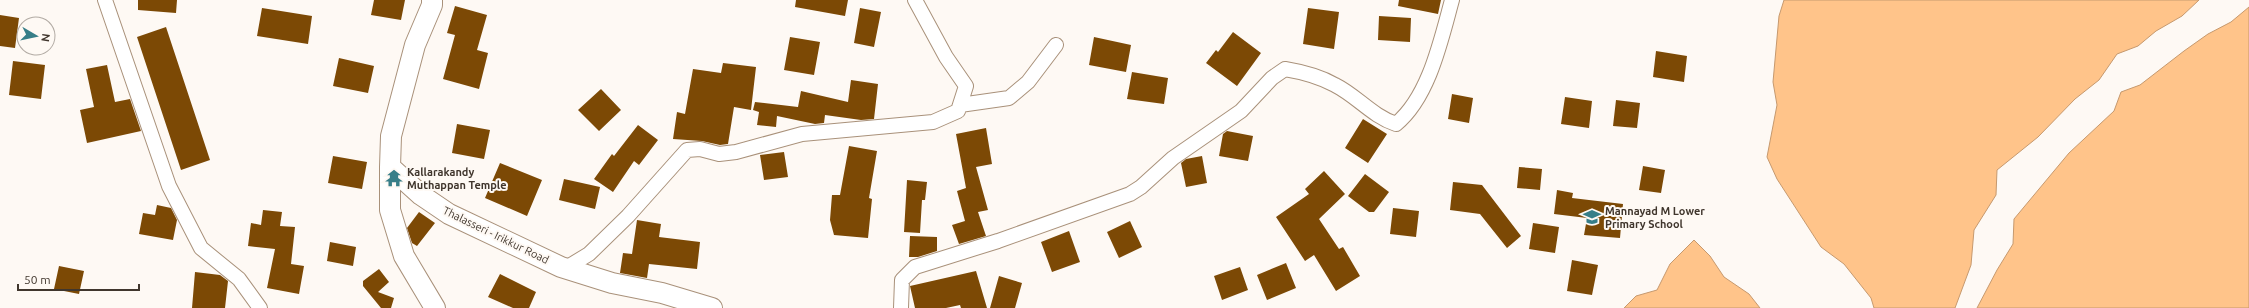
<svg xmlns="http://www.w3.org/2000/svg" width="2249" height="308" font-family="Ubuntu,sans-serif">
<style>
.water{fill:#ffc48a;stroke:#c6996e}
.building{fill:#7c4905}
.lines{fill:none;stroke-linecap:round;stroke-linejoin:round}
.street-casing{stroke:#a9917a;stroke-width:16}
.secondary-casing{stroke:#a9917a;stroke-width:22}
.street{stroke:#fff;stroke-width:14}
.secondary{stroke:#fff;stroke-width:20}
.labels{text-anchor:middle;stroke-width:4;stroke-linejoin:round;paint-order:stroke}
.poi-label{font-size:11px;font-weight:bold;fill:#40362d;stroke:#fef9f4;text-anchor:start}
.street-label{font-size:11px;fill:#40362d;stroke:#fef9f4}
</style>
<rect width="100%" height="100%" fill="#fef9f4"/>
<path class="water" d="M1784,0H2199L2182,16L2156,31L2138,46L2117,54L2099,80L2075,99L2038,137L1997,170L1996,195L1974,230L1971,265L1955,308H1874L1871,298L1844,264L1821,247L1777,179L1767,157L1777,105L1773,82L1779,16Z
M2249,7V308H1977L1997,270L2013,244L2014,219L2069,153L2114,111L2121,92L2140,85L2184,51L2208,34L2231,22Z
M1694,240L1710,256L1724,277L1749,294L1760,308H1624L1636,296L1657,290L1670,264Z"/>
<path class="building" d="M138,0H177L176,13L138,10Z
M374,0H405L401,20L371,15Z
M796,0H848L845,16L795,7Z
M1399,0H1441L1438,14L1398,6Z
M455,6L487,15L477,50L488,53L479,89L443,79L455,35L447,33Z
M262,8L312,16L308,44L257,36Z
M860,8L881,12L874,47L854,43Z
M1308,8L1339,12L1334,49L1303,44Z
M0,15L19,18L15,48L0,46Z
M1379,16L1411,18L1410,42L1378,40Z
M166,27L210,160L181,170L137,37Z
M1233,32L1261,53L1237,86L1206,63L1216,50L1218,52Z
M790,37L820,42L814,75L784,70Z
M1094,37L1131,45L1126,72L1089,65Z
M1656,51L1687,56L1684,82L1653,77Z
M339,58L374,66L368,93L333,86Z
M13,61L45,65L41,99L9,95Z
M723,63L756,67L751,110L734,107L728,144L720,145L702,141L673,139L677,112L685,114L693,69L721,73Z
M107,65L115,102L130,99L141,131L87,143L80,110L94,107L86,69Z
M1132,72L1168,78L1164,104L1127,99Z
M851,80L878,84L874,119L861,120L825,115L824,123L815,124L777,116L776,127L757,125L759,112L753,110L755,102L798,107L801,91L848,102Z
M601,89L621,110L599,131L578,110Z
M1452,94L1473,98L1469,123L1448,119Z
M1565,97L1592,101L1589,128L1561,124Z
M1616,100L1640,103L1637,128L1613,126Z
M1363,119L1387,134L1368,163L1345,148Z
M457,124L490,130L484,159L452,153Z
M638,125L658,140L639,165L634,161L613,192L594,179L612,154L614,156Z
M986,128L992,164L976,167L988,210L978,212L986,236L959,244L952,225L965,221L957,191L966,188L956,134Z
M1227,131L1253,136L1248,161L1219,156L1223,134Z
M849,146L877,151L869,198L872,199L868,238L834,235L830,220L832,195H840Z
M784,152L788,177L764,180L760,155Z
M333,156L367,162L362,189L328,183Z
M1202,156L1207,183L1186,187L1181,163L1186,159Z
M500,163L542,180L527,216L485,198Z
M1643,166L1665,170L1661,193L1639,190Z
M1519,167L1542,169L1540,190L1517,188Z
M1324,171L1345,194L1319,219L1339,249L1343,247L1360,276L1336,291L1314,255L1305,261L1276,217L1309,194L1305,189Z
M1365,174L1389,192L1374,212H1369L1348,196Z
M564,179L600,187L595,209L559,200Z
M907,180L927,182L925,200H922L920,233L904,232Z
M1453,182L1482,185L1521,236L1507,248L1480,214L1450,210Z
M1557,190L1573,193L1572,198L1623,204L1620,238L1584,235L1587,218L1554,214Z
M157,205L171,208L177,220L173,240L139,234L143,213L155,215Z
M1393,208L1419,211L1416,237L1390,234Z
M263,210L282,212L280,226L295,227L291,264L304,266L299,294L267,288L275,249L248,246L251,223L261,225Z
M419,212L435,223L417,246L412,243L407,228Z
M637,220L661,224L659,237L700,242L697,269L649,264L647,278L620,273L623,253L632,254Z
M1130,221L1142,247L1119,258L1107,232Z
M1533,223L1559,227L1555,253L1529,249Z
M1069,231L1080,262L1052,272L1041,242Z
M910,236L937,237V251L918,257H909Z
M330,242L356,247L353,266L327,261Z
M1572,260L1598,265L1592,295L1567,291Z
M1286,263L1296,288L1267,300L1257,275Z
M59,266L84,271L79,294L54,289Z
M1240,267L1248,290L1222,300L1214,276Z
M379,269L389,282L378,292L394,298L391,308H381L363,286V281Z
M976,271L987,308H961L960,305L946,308H915L910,286Z
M195,272L220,275L228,281L225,308H192Z
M500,274L536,292L529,308H513L488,297Z
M999,276L1022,283L1015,308H990Z"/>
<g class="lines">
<g class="street-casing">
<path id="street" d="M105,0L169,186L201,248L239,279L260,308
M960,105L1009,98L1028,82L1056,45
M566,268L589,254L628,216L687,150L700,149L719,154L736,152L802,134L933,122L958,111L966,86L946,57L915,0
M901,308L902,280L915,267L998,241L1130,194L1141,187L1173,158L1241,111L1272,78L1285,69C1303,72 1319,76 1335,85C1357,96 1372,116 1396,124C1429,97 1441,40 1452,0"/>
</g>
<g class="secondary-casing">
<path id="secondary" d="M432,0V5L415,45L391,136L390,167L421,195L449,214L561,267L612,283L662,293L712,308
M390,167V210L404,256L435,308"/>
</g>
<use href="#street" class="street"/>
<use href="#secondary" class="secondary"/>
</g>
<defs>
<g id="temple-bare" transform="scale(1.38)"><path d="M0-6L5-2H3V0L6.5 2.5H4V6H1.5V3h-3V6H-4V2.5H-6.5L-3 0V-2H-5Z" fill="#377e88" stroke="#fef9f4" stroke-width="2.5" paint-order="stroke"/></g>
<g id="school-bare" transform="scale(1.38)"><path d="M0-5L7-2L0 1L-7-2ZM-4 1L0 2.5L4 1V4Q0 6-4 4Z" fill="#377e88" stroke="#fef9f4" stroke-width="2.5" paint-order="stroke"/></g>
</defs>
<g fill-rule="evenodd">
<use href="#temple-bare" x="394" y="178"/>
<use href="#school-bare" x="1592" y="217"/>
</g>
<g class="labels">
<g class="poi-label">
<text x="407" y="176">Kallarakandy<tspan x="407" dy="13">Muthappan Temple</tspan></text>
<text x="1605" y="215">Mannayad M Lower<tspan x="1605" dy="13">Primary School</tspan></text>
</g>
<g class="street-label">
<text transform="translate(496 235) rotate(26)" y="4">Thalasseri - Irikkur Road</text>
</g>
</g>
<g transform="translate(36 36) rotate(99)"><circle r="19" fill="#fef9f4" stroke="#b2aba4"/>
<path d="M0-3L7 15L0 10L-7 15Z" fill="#377e88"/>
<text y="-6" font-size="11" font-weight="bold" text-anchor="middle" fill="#40362d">N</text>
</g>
<path d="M18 284v6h121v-6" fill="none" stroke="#40362d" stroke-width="2"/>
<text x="24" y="284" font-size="12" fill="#40362d" stroke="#fef9f4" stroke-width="3" paint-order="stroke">50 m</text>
</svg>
